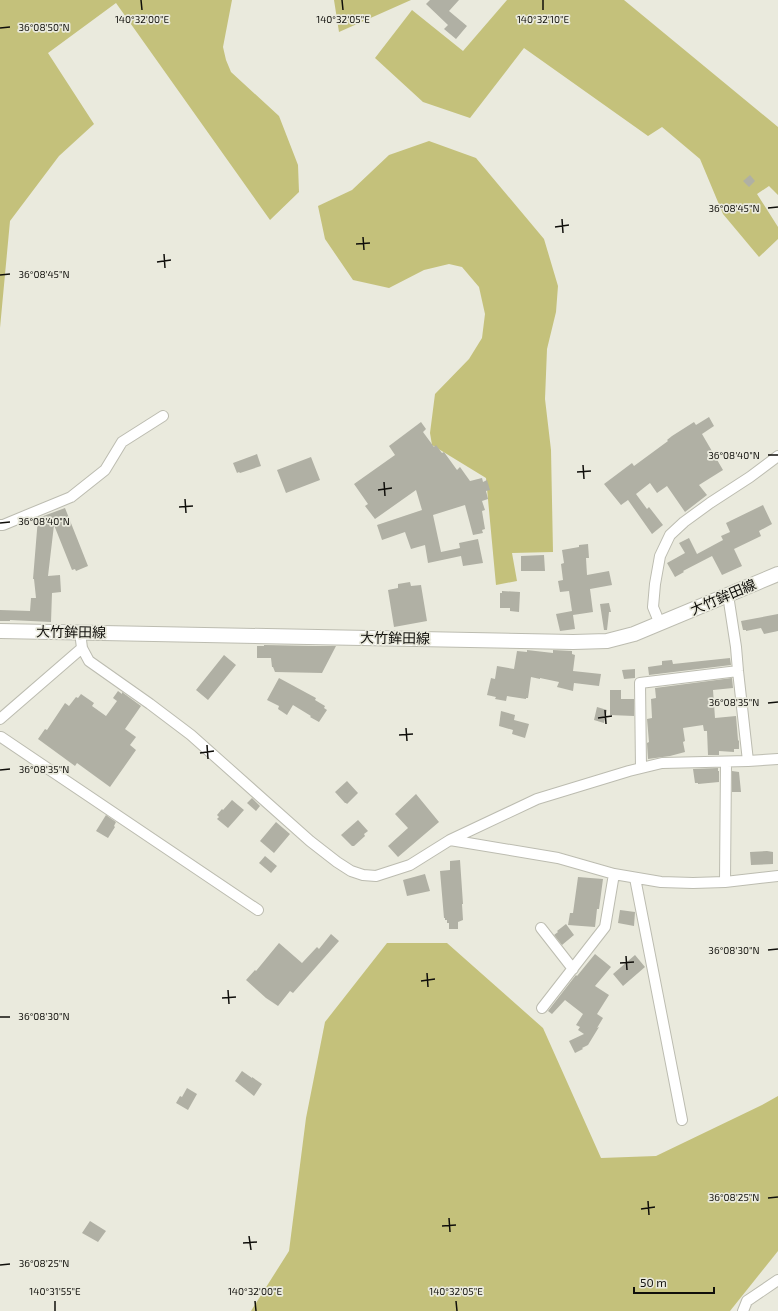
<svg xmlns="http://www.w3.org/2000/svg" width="778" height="1311" font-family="'Exo 2','Noto Sans JP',sans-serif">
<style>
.green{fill:#c4c17b}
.building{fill:#b0b0a4}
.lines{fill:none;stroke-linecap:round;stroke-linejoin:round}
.minor-casing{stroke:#bcbcb0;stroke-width:12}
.secondary-casing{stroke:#bcbcb0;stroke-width:16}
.minor{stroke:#fff;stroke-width:10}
.secondary{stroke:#fff;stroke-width:14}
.ticks{fill:none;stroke:#100f0b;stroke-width:1.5}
.labels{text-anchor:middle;stroke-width:3.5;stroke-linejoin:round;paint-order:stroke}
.street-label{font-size:14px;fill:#100f0b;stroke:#eaeadd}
.ticks-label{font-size:10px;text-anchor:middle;fill:#100f0b;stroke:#eaeadd;stroke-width:3.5;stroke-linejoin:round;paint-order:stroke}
</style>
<rect width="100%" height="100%" fill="#eaeadd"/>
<path class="green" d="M0,0H232L223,47L226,60L231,72L279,116L298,165L299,192L270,220L116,3L48,53L94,124L59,156L10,221L0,328Z
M334,0H411L339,32Z
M507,0H624L778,127V195L769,186L757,194L778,227V239L759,257L723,214L700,159L662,127L648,136L524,48L470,118L423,102L375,58L412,10L463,51Z
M429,141L476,158L544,239L558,286L556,312L547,349L545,399L551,450L553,552L512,553L517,581L496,585L486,478L432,445L430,433L435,394L469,359L482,338L485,314L479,287L462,267L449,264L424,270L389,288L353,280L325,239L318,206L352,190L389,155Z
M387,943H447L543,1028L601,1158L656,1156L762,1105L778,1096V1251L730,1311H251L289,1251L306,1118L325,1022Z"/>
<path class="building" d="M430,0H459L449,11L467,26L456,39L444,29L448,25L426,4Z
M750,175L755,181L749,187L743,181Z
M709,417L714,426L702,434L723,470L699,485L707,495L685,512L667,486L657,493L650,483L636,494L647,509L649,507L663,525L652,534L628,500L621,505L604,484L632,463L634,466L668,441L667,440L672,436L694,422L696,425Z
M421,422L426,429L423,432L434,447L436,445L442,453L444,452L457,470L460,467L470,481L482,478L483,482L487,480L490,490L486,491L488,499L482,501L485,510L482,511L485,529L482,530L483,533L473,535L465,505L433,515L441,552L460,548L459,543L478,539L483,563L463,566L461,556L428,563L425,545L411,549L405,532L382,540L377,525L422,510L416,490L375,519L365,506L368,504L354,484L395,455L389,446Z
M257,454L261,466L240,473L239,472L237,473L233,463Z
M311,457L320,480L286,493L277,470Z
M763,505L772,524L759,531L761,536L734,549L742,566L722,575L712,556L683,571L684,572L675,577L667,563L685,553L679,543L689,538L697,554L723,540L721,536L730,532L726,523Z
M65,508L88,566L76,571L75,569L72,570L54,525L48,576L60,575L61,592L52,593L51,622L10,620V621H0V610L30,611L31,598H36L34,579H33L38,518Z
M588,544L589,558H586L587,575L609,571L612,585L590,589L593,612L573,615L575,629L560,631L556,614L572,611L569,591L560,592L558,581L563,580L561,564L564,563L562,550L579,547V545Z
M544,555L545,571H521V556Z
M410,582L411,586L421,585L427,621L394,627L388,590L398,588V584Z
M502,591L520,592L519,612L510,611V608H500V593H502Z
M609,603L611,612H609L607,630H604L600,604Z
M778,614V631L764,634L761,628L746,631V630H743L741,621Z
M264,645L316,646H336L322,673L275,672L273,667H272L271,658H257V646H264Z
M527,650L553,653V650L572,651V654L575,655L573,671L601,674L599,686L574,683L573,691L557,687L559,682L540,678V679L531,677L528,698H526V699L507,696L506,701L495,699L496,697L487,695L491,678L495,679L497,666L514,669L517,651L527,652Z
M224,655L236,665L208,700L196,690Z
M730,658L731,665L649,675L648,667L662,665V661L672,660L673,664Z
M635,669V678L624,679L622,670Z
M279,678L316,698L315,700L325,706L324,708L327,710L319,722L310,717L311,716L293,705L287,715L278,709L279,706L267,700Z
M732,678L733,688L713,690L715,718L736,716L738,740L739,741V749H734V752L719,751V755H708L707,731H704L703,725L683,728L685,741L683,742L685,752L670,756L648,759L647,743L649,742L647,719L652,718L651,699L656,698L655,688Z
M610,690H621V699H634V716L610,715Z
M118,691L122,694V692L141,706L125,729L136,737L130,745L136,750L110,787L77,763L75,766L38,739L45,729L47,730L65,703L69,706L76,697L78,698L81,694L94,703L92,706L106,716L117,701L113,698Z
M597,707L607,710L604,723L594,720Z
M501,711L515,715L514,720L529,724L525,738L512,734L513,730L499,726Z
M718,768V771H719V782L698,784V783H695L693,769Z
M732,771L739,772L741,792H732Z
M347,781L358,793L347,804L346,803H345L335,792Z
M416,794L439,822L398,857L388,846L408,828L395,814Z
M252,798L260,806L256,811L247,803Z
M232,800L244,810L228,828L217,819L219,817L217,815L222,809L223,810Z
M106,815L116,822L114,826L115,827L108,838L96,831Z
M358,820L368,831L364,834L365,836L354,846H352L341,835Z
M276,822L290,834L274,853L260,841Z
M767,851L773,852V864L751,865L750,852Z
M265,856L277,866L271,873L259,863Z
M460,860L463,904H462L463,920L458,922V929H449V923H447V920H445V918H444L440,871L450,870V861Z
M425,874L430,891L407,896L403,880Z
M578,877L603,879L599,909H597L595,927L568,925L570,913H573Z
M620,910L635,912L634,926L618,923Z
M566,924L574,935L562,945L554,935L558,932L557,931Z
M331,934L339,941L293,993L290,991L278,1006L266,998L246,980L255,970L256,971L279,943L302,963L317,947L319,949Z
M595,954L611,967L595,986L609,995L597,1014L603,1018L597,1028L599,1027L588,1045L582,1048L583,1049L575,1053L569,1041L584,1034L578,1030L580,1027L576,1025L583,1014L565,1000L552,1014L548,1011L576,975L577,976Z
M635,955L645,967L623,986L613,974Z
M242,1071L252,1078V1077L262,1084L254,1096L235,1081Z
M187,1088L197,1094L188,1110L176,1103L180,1096L182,1097Z
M90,1221L106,1231L98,1242L82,1233Z"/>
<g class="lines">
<g class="minor-casing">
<path id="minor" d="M0,525H3L71,497L105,470L122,442L163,416
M728,595L736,647L738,671L748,761
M660,624L653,607L655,584L660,556L670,535L684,522L710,503L750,477L778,456
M82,648L89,661L150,704L191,735L310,841L337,862L351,871L363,875L376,876L410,865L450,840L537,799L629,771L662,763L748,761L778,759
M0,719L82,648L80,632
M1,737L258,910
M641,768L640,683L738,671
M450,840L558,858L614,874L661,882L693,883L725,882L778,876
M635,878L682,1120
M725,882L726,762
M541,928L573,969
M542,1008L605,927L614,874
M743,1311L747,1301L778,1280"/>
</g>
<g class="secondary-casing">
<path id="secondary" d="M0,631L573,642L607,641L634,634L778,574"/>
</g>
<use href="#minor" class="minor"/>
<use href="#secondary" class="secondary"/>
</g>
<path class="ticks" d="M141,0L142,10M342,0L343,10M543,0V10M0,28L10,27M768,208L778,207M562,219L563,233M555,227L569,225M363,237L364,250M356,244L370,243M164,254L165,268M157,262L171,260M0,275L10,274M768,455H778M583,465L584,479M577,472L591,471M384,482L385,496M378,490L392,488M185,499L186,513M179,507L193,506M0,523L10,522M768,703L778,702M605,710L606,724M598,718L612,716M406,728L407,741M399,735L413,734M207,745L208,759M200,753L214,751M0,770L10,769M768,950L778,949M626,956L627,970M620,963L634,962M427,973L428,987M421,981L435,979M228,990L229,1004M222,998L236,997M0,1017H10M768,1198L778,1197M648,1201L649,1215M641,1209L655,1207M449,1218L450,1232M442,1226L456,1225M249,1236L251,1250M243,1243L257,1242M0,1265L10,1264M55,1301V1311M255,1301L256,1311M456,1301L457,1311"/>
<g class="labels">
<g class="street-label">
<text transform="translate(723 597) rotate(-23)" y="5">大竹鉾田線</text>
<text transform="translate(71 632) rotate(1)" y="5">大竹鉾田線</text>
<text transform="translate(395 638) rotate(1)" y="5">大竹鉾田線</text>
</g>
</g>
<g class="ticks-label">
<text x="142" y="23">140°32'00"E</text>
<text x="343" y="23">140°32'05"E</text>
<text x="543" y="23">140°32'10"E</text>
<text x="44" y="31">36°08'50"N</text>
<text x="734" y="212">36°08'45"N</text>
<text x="44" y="278">36°08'45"N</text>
<text x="734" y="459">36°08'40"N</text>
<text x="44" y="525">36°08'40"N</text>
<text x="734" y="706">36°08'35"N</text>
<text x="44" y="773">36°08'35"N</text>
<text x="734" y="954">36°08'30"N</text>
<text x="44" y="1020">36°08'30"N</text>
<text x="734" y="1201">36°08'25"N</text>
<text x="44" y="1267">36°08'25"N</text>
<text x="55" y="1295">140°31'55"E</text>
<text x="255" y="1295">140°32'00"E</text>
<text x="456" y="1295">140°32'05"E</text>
</g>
<path d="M634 1287v6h80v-6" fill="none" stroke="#100f0b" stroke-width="2"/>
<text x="640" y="1287" font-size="12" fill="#100f0b" stroke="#eaeadd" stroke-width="3" paint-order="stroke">50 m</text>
</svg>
